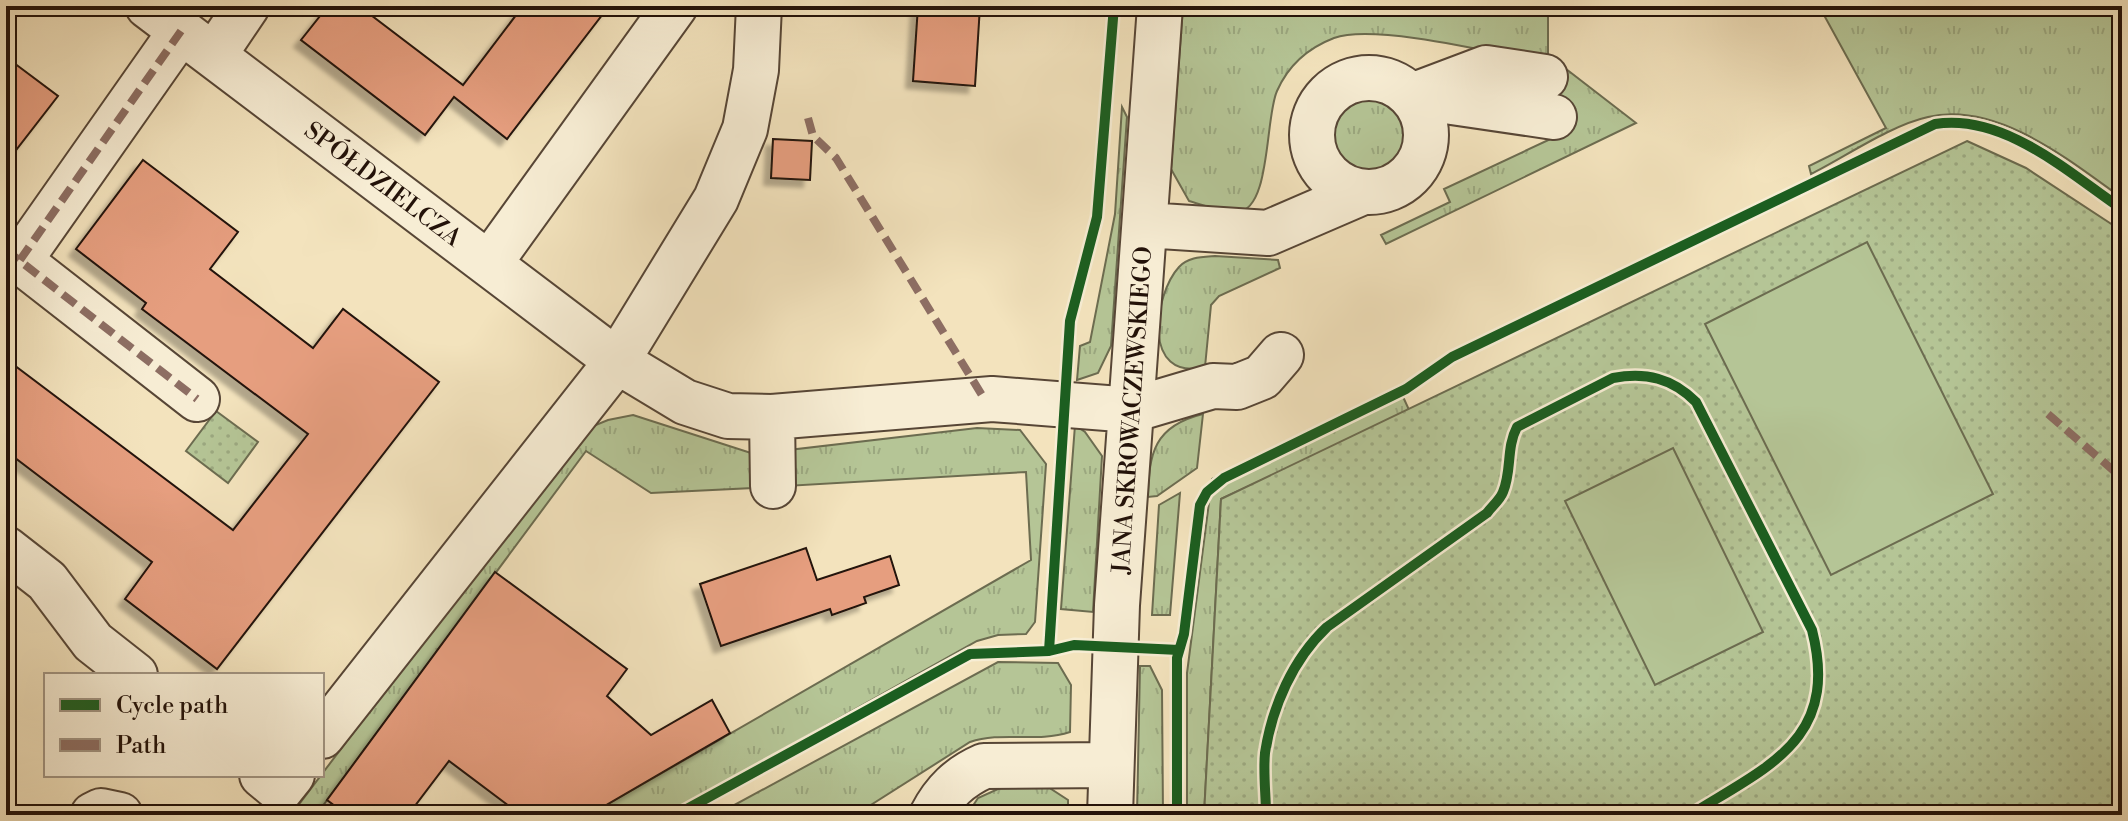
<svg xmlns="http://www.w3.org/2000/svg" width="2128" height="821" font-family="'Libre Bodoni',serif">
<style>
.grass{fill:url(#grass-tufts);stroke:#6c6c50;stroke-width:2}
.park{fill:url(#park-dots);stroke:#6c6c50;stroke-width:2}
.pitch{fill:#b5c596;stroke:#6c6c50;stroke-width:2}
.building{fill:#e69e7f;stroke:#231209;stroke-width:2;filter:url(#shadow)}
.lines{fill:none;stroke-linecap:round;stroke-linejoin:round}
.minor-casing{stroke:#574636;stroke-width:48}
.minor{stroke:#f7edd4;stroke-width:44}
.quiet{stroke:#8d6e63;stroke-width:8;stroke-dasharray:16 8;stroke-linecap:butt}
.cycleway-casing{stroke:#f7edd4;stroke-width:15}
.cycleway{stroke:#1b5e20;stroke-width:10}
.labels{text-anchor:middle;stroke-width:7;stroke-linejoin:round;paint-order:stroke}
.street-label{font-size:24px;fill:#231209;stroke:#f7edd4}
</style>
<defs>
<pattern id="grass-tufts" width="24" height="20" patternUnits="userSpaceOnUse" patternTransform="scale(2)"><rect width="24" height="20" fill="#b5c596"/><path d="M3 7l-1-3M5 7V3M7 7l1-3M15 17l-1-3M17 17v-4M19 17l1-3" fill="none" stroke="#9ba880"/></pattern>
<pattern id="park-dots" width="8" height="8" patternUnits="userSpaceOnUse" patternTransform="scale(2)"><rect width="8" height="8" fill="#b5c596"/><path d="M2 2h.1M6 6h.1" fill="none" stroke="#9ba880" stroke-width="1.8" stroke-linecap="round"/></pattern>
<filter id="shadow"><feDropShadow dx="-7" dy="7" stdDeviation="2" flood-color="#0004"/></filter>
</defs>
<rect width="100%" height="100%" fill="#f3e3bd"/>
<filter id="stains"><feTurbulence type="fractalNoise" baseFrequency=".0025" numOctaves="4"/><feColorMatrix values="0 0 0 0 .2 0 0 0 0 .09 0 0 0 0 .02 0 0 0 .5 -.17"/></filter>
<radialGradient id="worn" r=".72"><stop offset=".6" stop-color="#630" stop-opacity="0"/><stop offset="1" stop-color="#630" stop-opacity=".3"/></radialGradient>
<path class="grass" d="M1183,6H1548V55L1636,123L1386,244L1381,235L1450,202L1444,189L1557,136L1564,97L1548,93L1551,64C1502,55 1376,23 1334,38C1308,48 1288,66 1277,91C1265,117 1271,211 1237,212C1222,213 1203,205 1189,201L1171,169Z
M1819,6H2122V198C2069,160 1997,101 1928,117C1891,125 1845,157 1811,174L1809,166L1886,128Z
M1333 135a36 36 0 1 1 72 0a36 36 0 1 1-72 0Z
M1122,107L1127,117L1111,346L1098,373L1077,380L1080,346L1090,342L1115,214Z
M1215,256L1278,260L1280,268L1219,296L1211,305L1205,367C1141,382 1154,294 1179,267C1188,257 1202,257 1215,256Z
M1399,388L1410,412L1221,499L1204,815H1187V673L1212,479Z
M1203,414L1197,468L1157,496L1148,497C1149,453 1154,426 1203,414Z
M633,415L751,453L753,488L651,493L586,451L316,815H291L581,431L608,420Z
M1075,425L1085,432L1102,456L1093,612L1061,609Z
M977,428L1020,430L1046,464L1035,622L1026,634L998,635L977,641L666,815H589L1031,560L1026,472L786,486L789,450Z
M1180,493L1170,615H1152L1159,505Z
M998,662L1058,663L1071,685L1070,732C1036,743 1002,731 970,742L855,815H716Z
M1140,666H1150L1162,690L1163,815H1137Z
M1009,784L1048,787L1068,800V815H967L978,798Z"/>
<path class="park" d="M1967,141L2026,168L2122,231V815H1204L1221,499Z
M216,411L258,442L228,483L186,451Z"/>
<path class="pitch" d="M1867,242L1993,494L1831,575L1705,324Z
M1673,448L1763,632L1655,685L1565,501Z"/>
<path class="building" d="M328,6H359L463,85L523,6H609L507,139L454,97L425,135L301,40Z
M918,6H980L975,86L913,81Z
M6,57L58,96L6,163Z
M773,139L812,141L810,180L771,178Z
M143,160L238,232L210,269L313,348L343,309L439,382L217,669L125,599L152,562L6,451V359L233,530L308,434L142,309L146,303L76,249Z
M806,548L817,580L890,556L899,585L864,597L866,603L832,615L830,609L721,646L700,584Z
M495,572L627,669L607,696L651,735L712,700L730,733L589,815H521L449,761L408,815H347L327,800Z"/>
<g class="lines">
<g class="minor-casing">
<path id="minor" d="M148,6L617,361L685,402L728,416L772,417L992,399L1132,410L1213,386L1237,387L1262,377L1281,355
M214,55L247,6
M1312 135a57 57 0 1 1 114 0a57 57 0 1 1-114 0Z
M1417,94L1486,68L1545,77
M1411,96L1554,117
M1145,225L1268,233L1363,192
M6,250L197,399
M20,260L181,31
M489,264L675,6
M772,417L773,486
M6,549L47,581L93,642L135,675
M322,736L617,361L716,199L745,129L756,70L759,6
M262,775L280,790L292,775
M93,815L101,811L120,815
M932,815C944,792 959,777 984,766L1111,765
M1110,815L1117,605L1160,6"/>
</g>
<use href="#minor" class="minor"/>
<path class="quiet" d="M808,118L813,136L836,158L985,400
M6,250L197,399
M20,260L181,31
M2048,414L2122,478"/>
<g class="cycleway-casing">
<path id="cycleway" d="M1049,651L1070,321L1097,217L1114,6
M676,815L970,654L1049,651L1074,645L1179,650
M1177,815V658L1184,634L1200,505L1207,492L1224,478L1406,389L1452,357L1935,124C2004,113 2069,173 2122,209
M1266,815C1266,795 1263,773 1265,753C1272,707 1293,659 1327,627L1487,513C1492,506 1500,500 1503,492C1512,471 1506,448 1517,427L1613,378C1646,372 1672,378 1696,402L1812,630C1840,740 1768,766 1690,815"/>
</g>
<use href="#cycleway" class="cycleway"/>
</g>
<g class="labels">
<g class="street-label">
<text transform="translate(383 184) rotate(37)" y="8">SPÓŁDZIELCZA</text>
<text transform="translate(1132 410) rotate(-86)" y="8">JANA SKROWACZEWSKIEGO</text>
</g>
</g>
<rect width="2128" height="821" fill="none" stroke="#f3e3bd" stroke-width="32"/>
<rect x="8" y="8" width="2112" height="805" fill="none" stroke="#231209" stroke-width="4"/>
<rect x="16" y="16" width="2096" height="789" fill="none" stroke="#231209" stroke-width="2"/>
<rect x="44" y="673" width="280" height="104" fill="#f7edd4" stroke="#a29583" stroke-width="2"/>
<rect x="60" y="699" width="40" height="12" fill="#1b5e20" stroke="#a29583" stroke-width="2"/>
<text x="116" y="713" font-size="24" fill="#231209">Cycle path</text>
<rect x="60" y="739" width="40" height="12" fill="#8d6e63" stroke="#a29583" stroke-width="2"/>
<text x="116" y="753" font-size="24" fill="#231209">Path</text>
<rect width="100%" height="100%" filter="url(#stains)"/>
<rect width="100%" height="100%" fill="url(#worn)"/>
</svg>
